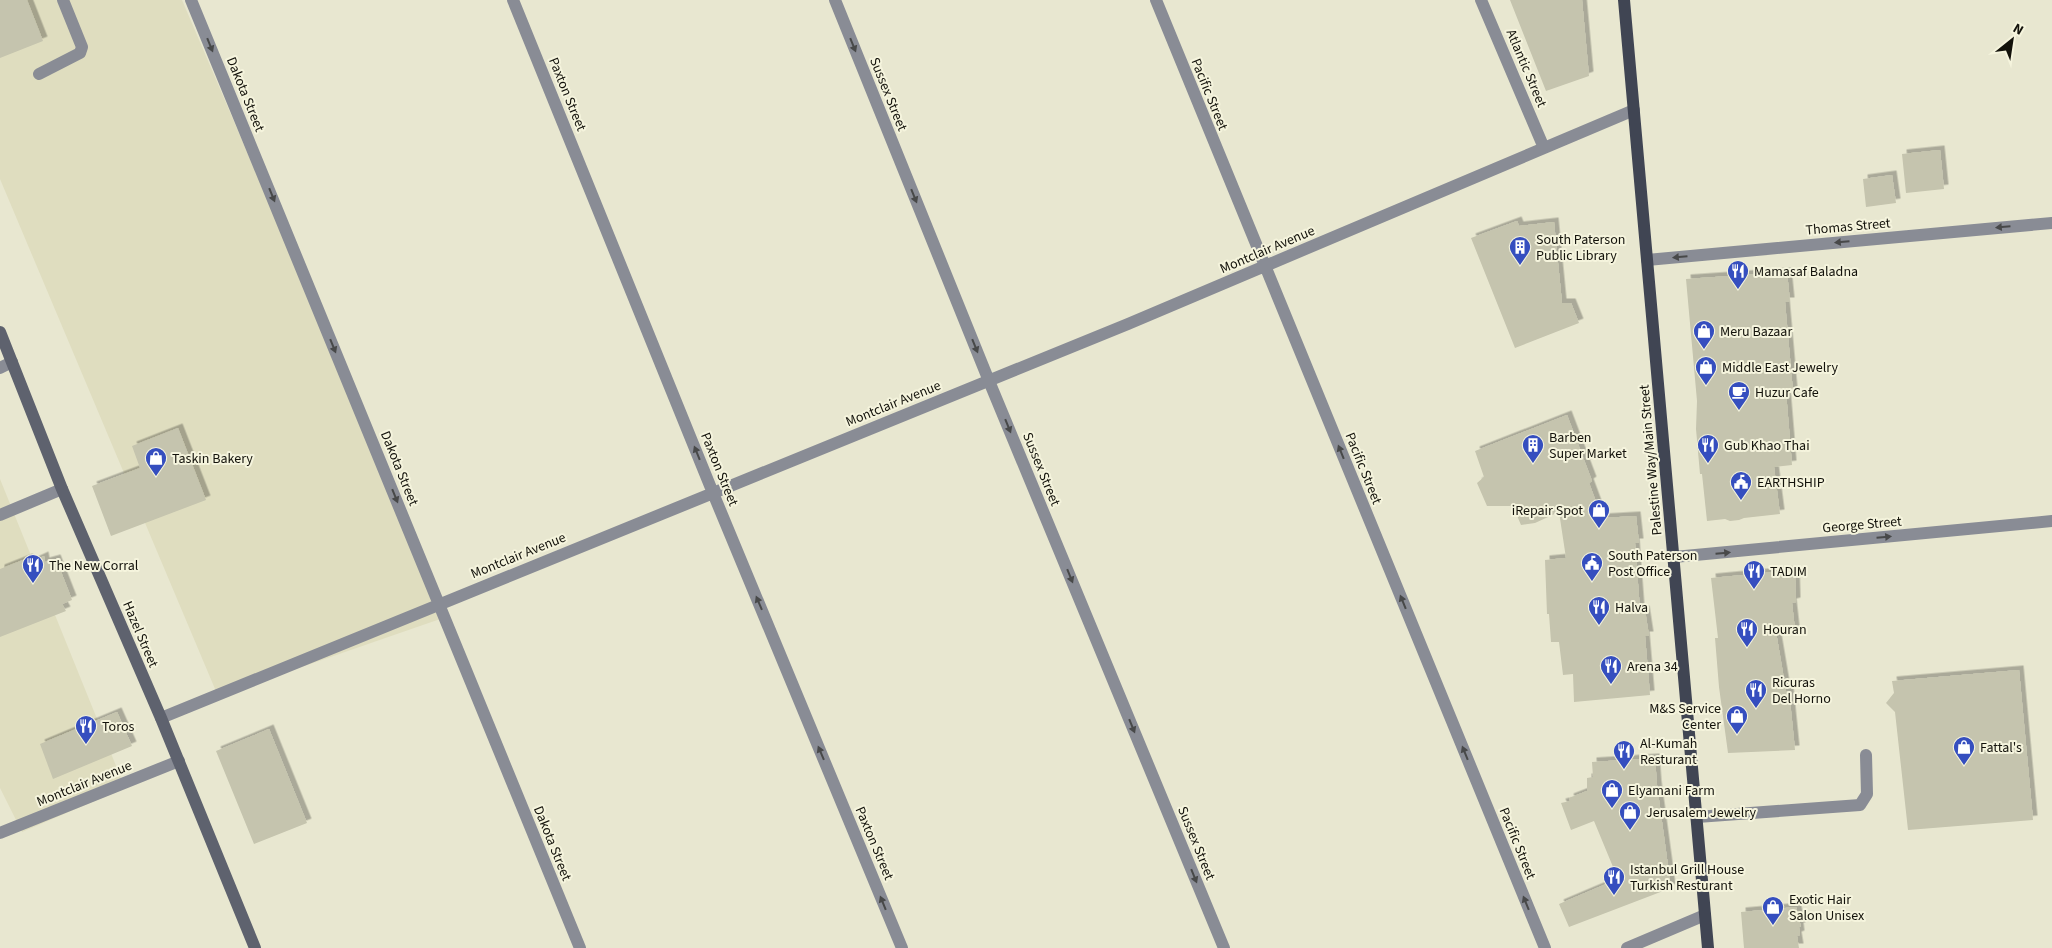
<svg xmlns="http://www.w3.org/2000/svg" width="2052" height="948" font-family="'Source Sans 3',sans-serif">
<style>
.built{fill:#dfddbf}
.building{fill:#c5c4ae;filter:url(#shadow)}
.lines{fill:none;stroke-linecap:round;stroke-linejoin:round}
.lane{stroke:#898c95;stroke-width:12}
.street{stroke:#898c95;stroke-width:12}
.secondary{stroke:#5e626e;stroke-width:12}
.primary{stroke:#404553;stroke-width:12}
.oneway{fill:#484949}
.labels{text-anchor:middle;stroke-width:4;stroke-linejoin:round;paint-order:stroke}
.street-label{font-size:14px;fill:#13120b;stroke:#f5f4dd}
.poi-label{font-size:14px;fill:#13120b;stroke:#f5f4dd;text-anchor:start}
</style>
<defs>
<filter id="shadow"><feDropShadow dx="4.5" dy="-4.5" stdDeviation="0" flood-color="#0004"/></filter>
</defs>
<rect width="100%" height="100%" fill="#e8e7d0"/>
<path class="built" d="M0,0H182L446,617L218,696L0,179Z
M0,479L125,788L22,832L0,788Z"/>
<path class="building" d="M0,0H27L43,41L0,58Z
M1510,0H1582L1589,76L1546,91Z
M1940,150L1944,189L1906,193L1902,154Z
M1892,175L1896,203L1866,207L1863,179Z
M1517,221L1519,226L1554,222L1562,303H1571L1579,323L1515,348L1471,238Z
M1787,272L1790,302H1785L1793,392H1786L1792,465L1774,467L1780,514L1744,518L1739,520L1730,521L1725,519L1707,521L1702,474H1700L1696,429L1697,401L1686,279Z
M1567,415L1592,481L1589,483L1602,518L1636,516L1639,543H1635L1640,610H1645L1649,636H1645L1650,695L1574,702L1573,674L1563,675L1559,642H1551L1549,614H1547L1545,560L1566,558L1559,512L1535,523L1521,525L1513,506H1487L1477,483L1484,477L1475,451Z
M178,428L206,500L111,536L92,486L140,468L132,446Z
M44,556L45,562L56,559L72,600L62,604L66,611L0,637V569L28,558L31,562Z
M1795,570L1796,602L1792,603L1795,630L1776,632L1786,691H1789L1795,750L1728,753L1719,687L1715,638H1718L1711,578Z
M2019,670L2033,820L1908,830L1895,712L1886,703L1894,693L1892,681Z
M117,712L132,746L53,779L40,744Z
M269,729L307,823L254,844L216,751Z
M1655,758L1657,785L1671,888L1569,927L1559,904L1618,879L1594,821L1571,830L1561,803L1570,801L1569,798L1587,791V778L1593,777L1592,762Z
M1796,907L1801,927H1799L1800,935L1797,936L1799,948H1744L1741,912Z"/>
<g class="lines">
<path class="lane" d="M39,74L80,53L82,47L63,0
M0,368L12,362
M1697,817L1860,805L1867,794L1866,755"/>
<path class="street" d="M191,0L580,948
M513,0L713,493L902,948
M835,0L989,381L1224,948
M1156,0L1545,948
M1481,0L1544,148
M1647,260L2052,223
M0,515L62,489
M1674,557L2052,521
M161,718L1128,324L1634,110
M0,833L179,761
M1627,948L1705,915"/>
<path class="secondary" d="M0,332L62,489L161,718L255,948"/>
<path class="primary" d="M1624,0L1708,948"/>
</g>
<defs><path id="oneway-solid" d="M-6-.8H1V-3.2L6.5 0L1 3.2V.8H-6Z" transform="scale(1.25)"/></defs>
<g class="oneway">
<use href="#oneway-solid" transform="translate(210 45) rotate(68)"/>
<use href="#oneway-solid" transform="translate(853 45) rotate(68)"/>
<use href="#oneway-solid" transform="translate(272 195) rotate(68)"/>
<use href="#oneway-solid" transform="translate(914 196) rotate(68)"/>
<use href="#oneway-solid" transform="translate(2003 227) rotate(175)"/>
<use href="#oneway-solid" transform="translate(1842 242) rotate(175)"/>
<use href="#oneway-solid" transform="translate(1680 257) rotate(175)"/>
<use href="#oneway-solid" transform="translate(333 346) rotate(68)"/>
<use href="#oneway-solid" transform="translate(975 346) rotate(68)"/>
<use href="#oneway-solid" transform="translate(1008 426) rotate(68)"/>
<use href="#oneway-solid" transform="translate(1341 452) rotate(-112)"/>
<use href="#oneway-solid" transform="translate(697 453) rotate(-112)"/>
<use href="#oneway-solid" transform="translate(395 496) rotate(68)"/>
<use href="#oneway-solid" transform="translate(1884 537) rotate(-5)"/>
<use href="#oneway-solid" transform="translate(1723 553) rotate(-5)"/>
<use href="#oneway-solid" transform="translate(1070 576) rotate(68)"/>
<use href="#oneway-solid" transform="translate(1403 602) rotate(-112)"/>
<use href="#oneway-solid" transform="translate(759 603) rotate(-113)"/>
<use href="#oneway-solid" transform="translate(1132 726) rotate(68)"/>
<use href="#oneway-solid" transform="translate(821 753) rotate(-113)"/>
<use href="#oneway-solid" transform="translate(1465 753) rotate(-112)"/>
<use href="#oneway-solid" transform="translate(1194 876) rotate(68)"/>
<use href="#oneway-solid" transform="translate(883 903) rotate(-112)"/>
<use href="#oneway-solid" transform="translate(1526 903) rotate(-112)"/>
</g>
<defs>
<g id="building-pin" transform="scale(1.125)"><path d="M0 17L-7.5 6A9.5 9.5 0 1 1 7.5 6Z" fill="#354ebf" stroke="#f5f4dd"/><path d="M-4-6H4V6H1V3H-1V6H-4ZM-2.5-4.3h1.7v1.8h-1.7ZM.8-4.3h1.7v1.8H.8ZM-2.5-1h1.7V.8h-1.7ZM.8-1h1.7V.8H.8Z" fill="#fff"/></g>
<g id="restaurant-pin" transform="scale(1.125)"><path d="M0 17L-7.5 6A9.5 9.5 0 1 1 7.5 6Z" fill="#354ebf" stroke="#f5f4dd"/><path d="M-5-6h1v4h1v-4h1v4h1v-4h1v5L-1.5 .5V6h-2V.5L-5-1ZM5-6V6H3V1.5H1.5Q1.5-4 5-6Z" fill="#fff"/></g>
<g id="shop-pin" transform="scale(1.125)"><path d="M0 17L-7.5 6A9.5 9.5 0 1 1 7.5 6Z" fill="#354ebf" stroke="#f5f4dd"/><path d="M-5-2.5h2.3a2.7 3.5 0 0 1 5.4 0H5L5.5 6h-11ZM-1.5-2.5h3a1.5 2.3 0 0 0-3 0Z" fill="#fff"/></g>
<g id="cafe-pin" transform="scale(1.125)"><path d="M0 17L-7.5 6A9.5 9.5 0 1 1 7.5 6Z" fill="#354ebf" stroke="#f5f4dd"/><path d="M-5.5-4.5H6V0H3Q3 3.5 0 3.5H-2.5Q-5.5 3.5-5.5 0ZM3-3.2v2h1.7v-2ZM-6 4.5H4V6H-6Z" fill="#fff"/></g>
<g id="civic-pin" transform="scale(1.125)"><path d="M0 17L-7.5 6A9.5 9.5 0 1 1 7.5 6Z" fill="#354ebf" stroke="#f5f4dd"/><path d="M-.6-6.5H3V-4.5H.6V-3L4-1V1h2V6H-6V1h2V-1L-.6-3ZM-1.2 2.5V6h2.4V2.5Z" fill="#fff"/></g>
</defs>
<g fill-rule="evenodd">
<use href="#building-pin" x="1520" y="247"/>
<use href="#restaurant-pin" x="1738" y="271"/>
<use href="#shop-pin" x="1704" y="331"/>
<use href="#shop-pin" x="1706" y="367"/>
<use href="#cafe-pin" x="1739" y="392"/>
<use href="#building-pin" x="1533" y="445"/>
<use href="#restaurant-pin" x="1708" y="445"/>
<use href="#shop-pin" x="156" y="458"/>
<use href="#civic-pin" x="1741" y="482"/>
<use href="#shop-pin" x="1599" y="510"/>
<use href="#civic-pin" x="1592" y="563"/>
<use href="#restaurant-pin" x="33" y="565"/>
<use href="#restaurant-pin" x="1754" y="571"/>
<use href="#restaurant-pin" x="1599" y="607"/>
<use href="#restaurant-pin" x="1747" y="629"/>
<use href="#restaurant-pin" x="1611" y="666"/>
<use href="#restaurant-pin" x="1756" y="690"/>
<use href="#shop-pin" x="1737" y="716"/>
<use href="#restaurant-pin" x="86" y="726"/>
<use href="#shop-pin" x="1964" y="747"/>
<use href="#restaurant-pin" x="1624" y="751"/>
<use href="#shop-pin" x="1612" y="790"/>
<use href="#shop-pin" x="1630" y="812"/>
<use href="#restaurant-pin" x="1614" y="877"/>
<use href="#shop-pin" x="1773" y="907"/>
</g>
<g class="labels">
<g class="street-label">
<text transform="translate(1527 68) rotate(67)" y="5">Atlantic Street</text>
<text transform="translate(246 94) rotate(68)" y="5">Dakota Street</text>
<text transform="translate(568 94) rotate(68)" y="5">Paxton Street</text>
<text transform="translate(889 94) rotate(68)" y="5">Sussex Street</text>
<text transform="translate(1210 94) rotate(68)" y="5">Pacific Street</text>
<text transform="translate(1848 226) rotate(-5)" y="5">Thomas Street</text>
<text transform="translate(1267 249) rotate(-23)" y="5">Montclair Avenue</text>
<text transform="translate(893 403) rotate(-22)" y="5">Montclair Avenue</text>
<text transform="translate(1650 460) rotate(-95)" y="5">Palestine Way/Main Street</text>
<text transform="translate(400 468) rotate(68)" y="5">Dakota Street</text>
<text transform="translate(1364 468) rotate(68)" y="5">Pacific Street</text>
<text transform="translate(720 469) rotate(68)" y="5">Paxton Street</text>
<text transform="translate(1042 469) rotate(68)" y="5">Sussex Street</text>
<text transform="translate(1862 524) rotate(-5)" y="5">George Street</text>
<text transform="translate(518 555) rotate(-22)" y="5">Montclair Avenue</text>
<text transform="translate(141 634) rotate(67)" y="5">Hazel Street</text>
<text transform="translate(84 783) rotate(-22)" y="5">Montclair Avenue</text>
<text transform="translate(553 843) rotate(68)" y="5">Dakota Street</text>
<text transform="translate(875 843) rotate(67)" y="5">Paxton Street</text>
<text transform="translate(1197 843) rotate(68)" y="5">Sussex Street</text>
<text transform="translate(1518 843) rotate(68)" y="5">Pacific Street</text>
</g>
<g class="poi-label">
<text x="1536" y="244">South Paterson<tspan x="1536" dy="16">Public Library</tspan></text>
<text x="1754" y="276">Mamasaf Baladna</text>
<text x="1720" y="336">Meru Bazaar</text>
<text x="1722" y="372">Middle East Jewelry</text>
<text x="1755" y="397">Huzur Cafe</text>
<text x="1549" y="442">Barben<tspan x="1549" dy="16">Super Market</tspan></text>
<text x="1724" y="450">Gub Khao Thai</text>
<text x="172" y="463">Taskin Bakery</text>
<text x="1757" y="487">EARTHSHIP</text>
<text x="1583" y="515" text-anchor="end">iRepair Spot</text>
<text x="1608" y="560">South Paterson<tspan x="1608" dy="16">Post Office</tspan></text>
<text x="49" y="570">The New Corral</text>
<text x="1770" y="576">TADIM</text>
<text x="1615" y="612">Halva</text>
<text x="1763" y="634">Houran</text>
<text x="1627" y="671">Arena 34</text>
<text x="1772" y="687">Ricuras<tspan x="1772" dy="16">Del Horno</tspan></text>
<text x="1721" y="713" text-anchor="end">M&amp;S Service<tspan x="1721" dy="16">Center</tspan></text>
<text x="102" y="731">Toros</text>
<text x="1640" y="748">Al-Kumah<tspan x="1640" dy="16">Resturant</tspan></text>
<text x="1980" y="752">Fattal's</text>
<text x="1628" y="795">Elyamani Farm</text>
<text x="1646" y="817">Jerusalem Jewelry</text>
<text x="1630" y="874">Istanbul Grill House<tspan x="1630" dy="16">Turkish Resturant</tspan></text>
<text x="1789" y="904">Exotic Hair<tspan x="1789" dy="16">Salon Unisex</tspan></text>
</g>
</g>
<g transform="translate(2012 40) rotate(30)" stroke="#f5f4dd" stroke-width="4" paint-order="stroke">
<path d="M0-4L9 19L0 12L-9 19Z" fill="#13120b"/>
<text y="-8" font-size="14" font-weight="bold" text-anchor="middle" fill="#13120b">N</text>
</g>
</svg>
